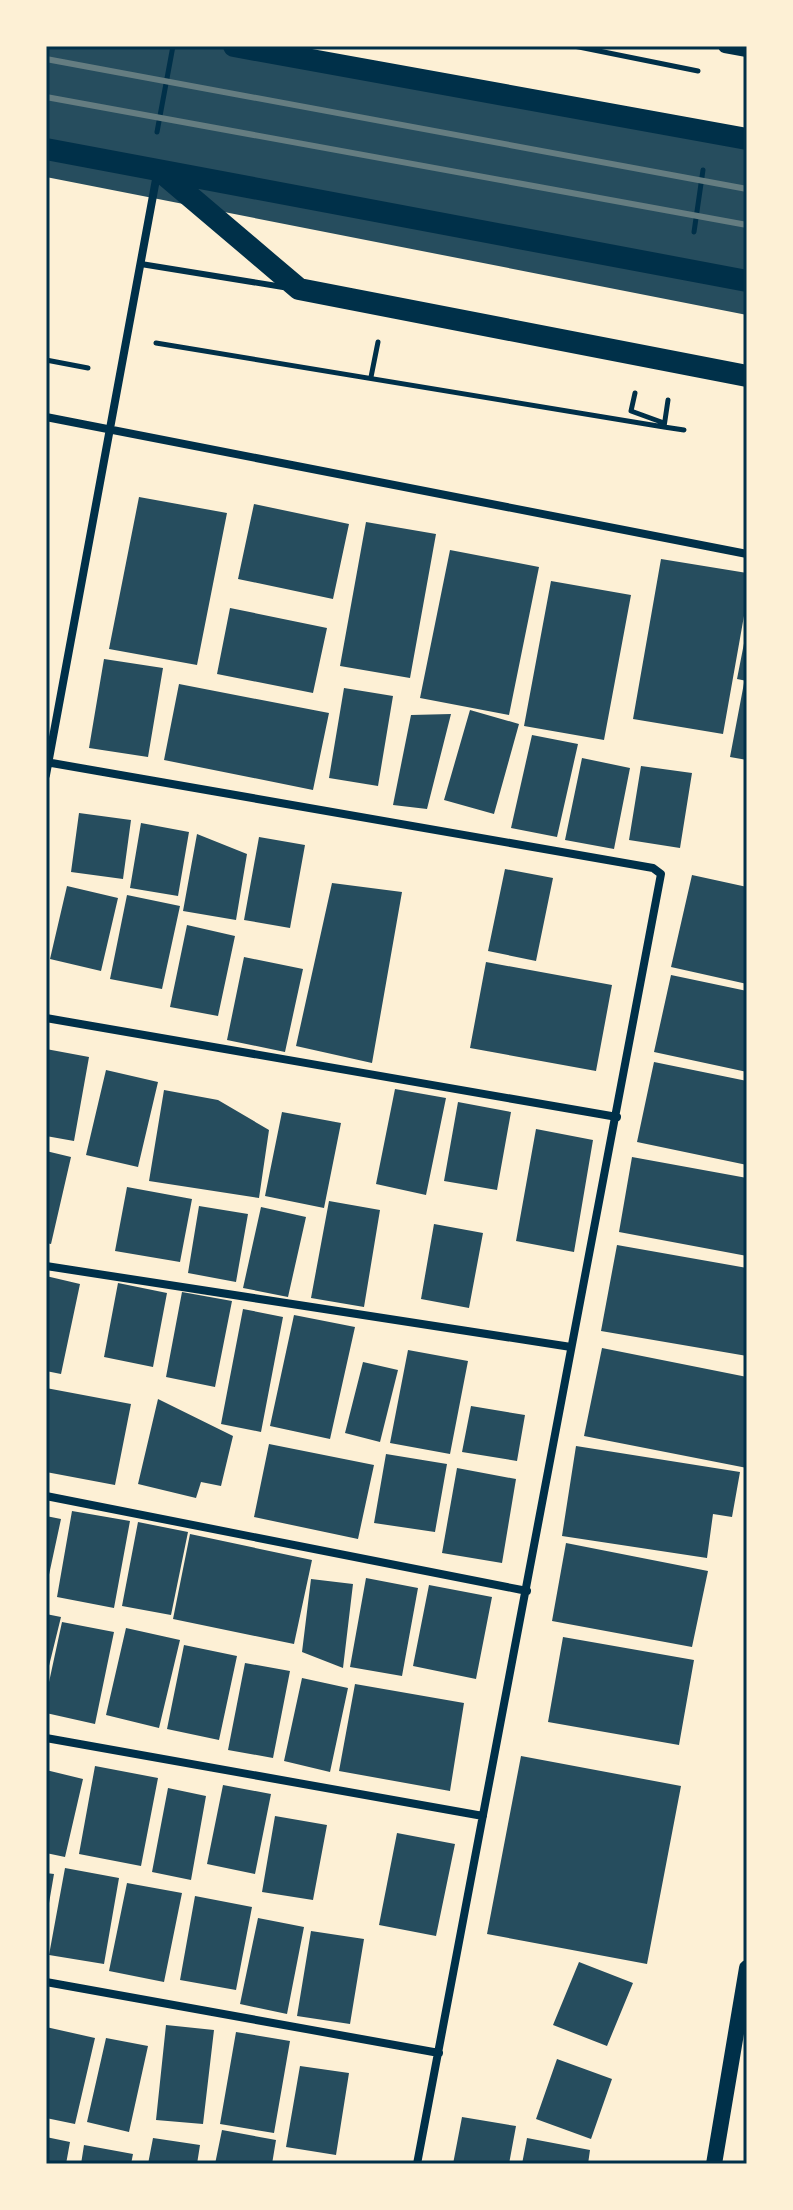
<svg xmlns="http://www.w3.org/2000/svg" width="793" height="2210" font-family="'DejaVu Sans',sans-serif">
<style>
.building{fill:#264d5e}
.lines{fill:none;stroke-linecap:round;stroke-linejoin:round}
.path{stroke:#003049;stroke-width:5}
.service{stroke:#003049;stroke-width:6}
.minor{stroke:#003049;stroke-width:8}
.tertiary{stroke:#003049;stroke-width:14}
.secondary{stroke:#003049;stroke-width:16}
.trunk{stroke:#003049;stroke-width:22}
.rail{stroke:#657d81;stroke-width:6}
.neatline{fill:none;stroke:#003049;stroke-width:3}
</style>
<rect width="100%" height="100%" fill="#fdf0d5"/>
<path class="building" d="M46,46H271L747,138V315L46,177Z
M139,497L227,513L197,665L109,649Z
M254,504L349,524L333,599L238,579Z
M366,522L436,534L410,678L340,666Z
M450,550L539,567L509,715L420,698Z
M661,559L747,573V599L723,734L633,719Z
M551,581L631,595L604,740L524,726Z
M230,608L327,628L313,693L217,674Z
M746,633L747,634V681L737,679Z
M104,659L163,668L148,757L89,748Z
M744,683L747,684V760L730,757Z
M179,684L329,713L313,790L164,760Z
M344,688L393,696L378,786L329,778Z
M470,710L519,724L494,814L444,800Z
M451,714L427,809L393,805L411,715Z
M532,735L578,744L557,837L511,828Z
M582,758L630,768L614,849L565,840Z
M641,766L692,773L680,848L629,840Z
M79,813L131,820L123,879L71,872Z
M141,823L189,832L178,896L130,888Z
M197,834L247,854L236,920L183,911Z
M259,837L305,845L290,928L244,920Z
M505,869L553,878L536,961L488,951Z
M692,875L747,887V984L671,967Z
M332,883L402,892L372,1063L296,1046Z
M67,886L118,898L101,971L50,959Z
M127,895L180,906L162,989L110,979Z
M187,925L235,936L218,1016L170,1007Z
M244,957L303,969L285,1052L227,1040Z
M486,962L612,985L596,1071L470,1048Z
M671,975L747,991V1072L654,1052Z
M46,1049L89,1057L74,1141L46,1136Z
M654,1062L747,1081V1165L637,1142Z
M106,1070L158,1082L138,1167L86,1155Z
M395,1089L446,1098L426,1195L376,1184Z
M164,1090L218,1100L269,1130L259,1198L149,1181Z
M458,1102L511,1112L497,1190L444,1181Z
M282,1112L341,1123L324,1208L265,1196Z
M536,1129L593,1140L574,1252L516,1241Z
M46,1151L71,1157L51,1244L46,1243Z
M632,1157L747,1178V1256L619,1232Z
M127,1187L192,1199L180,1262L115,1251Z
M329,1201L380,1210L364,1307L311,1298Z
M199,1206L248,1214L236,1282L188,1273Z
M261,1207L306,1217L288,1297L243,1288Z
M434,1224L483,1233L469,1308L421,1299Z
M617,1245L747,1268V1356L601,1331Z
M46,1276L80,1284L61,1374L46,1371Z
M118,1283L167,1293L153,1367L104,1357Z
M182,1292L232,1301L215,1387L166,1377Z
M243,1309L283,1317L261,1432L221,1424Z
M294,1315L355,1327L330,1439L270,1426Z
M602,1348L747,1377V1468L584,1436Z
M408,1350L468,1361L450,1454L390,1443Z
M363,1362L398,1370L380,1442L345,1433Z
M46,1388L131,1404L115,1485L46,1472Z
M158,1399L233,1436L221,1486L201,1482L196,1498L138,1484Z
M471,1406L525,1415L517,1461L462,1452Z
M269,1444L374,1465L358,1539L254,1517Z
M576,1446L740,1472L732,1517L713,1514L707,1558L562,1536Z
M386,1454L447,1464L435,1532L374,1523Z
M457,1468L516,1479L502,1563L442,1553Z
M72,1511L130,1521L114,1608L57,1597Z
M46,1516L61,1519L47,1584H46Z
M138,1522L188,1532L171,1615L122,1606Z
M190,1534L312,1560L294,1644L173,1619Z
M566,1543L708,1571L692,1647L552,1621Z
M366,1578L418,1588L402,1676L350,1667Z
M311,1579L353,1584L343,1668L302,1652Z
M429,1585L492,1597L476,1679L413,1666Z
M46,1614L61,1617L47,1674H46Z
M62,1622L114,1632L95,1724L46,1713V1696Z
M126,1628L180,1640L159,1728L106,1715Z
M563,1637L694,1660L679,1745L548,1722Z
M184,1645L237,1656L219,1740L167,1729Z
M245,1663L290,1671L273,1758L228,1750Z
M302,1678L348,1688L330,1772L284,1761Z
M355,1684L464,1703L450,1791L339,1771Z
M521,1756L681,1786L647,1964L487,1934Z
M95,1766L158,1778L141,1866L79,1854Z
M46,1770L83,1779L65,1857L46,1853Z
M223,1785L271,1794L255,1874L207,1864Z
M168,1788L206,1796L191,1880L152,1872Z
M275,1816L327,1825L313,1900L262,1892Z
M397,1833L455,1844L436,1936L379,1925Z
M65,1868L119,1878L104,1964L49,1955Z
M46,1873L54,1874L48,1909H46Z
M127,1883L182,1893L164,1982L109,1971Z
M195,1896L252,1907L236,1990L180,1980Z
M258,1918L304,1927L287,2014L240,2004Z
M311,1931L364,1939L350,2024L297,2016Z
M579,1962L633,1983L607,2046L553,2025Z
M166,2025L214,2030L203,2124L156,2120Z
M46,2027L95,2038L75,2124L46,2118Z
M236,2032L290,2041L274,2133L220,2124Z
M106,2038L148,2046L129,2132L87,2122Z
M557,2059L612,2079L591,2139L536,2119Z
M300,2066L349,2073L336,2155L286,2147Z
M462,2117L516,2126L509,2164H453Z
M222,2130L276,2140L272,2164H215Z
M46,2137L70,2142L66,2164H46Z
M153,2138L200,2145L197,2164H148Z
M527,2138L590,2150L588,2164H522Z
M84,2145L133,2154L131,2164H81Z"/>
<g class="lines">
<path class="path" d="M574,46L698,71
M157,132L173,46
M694,232L703,170
M156,343L664,427
M46,360L88,368
M371,377L378,342
M635,393L631,411L664,423
M668,400L664,427L684,430"/>
<path class="service" d="M141,264L283,287"/>
<path class="minor" d="M46,417L747,554
M46,762L653,868L661,874L417,2164
M46,775L157,174
M46,1018L617,1117
M46,1266L571,1347
M46,1496L527,1591
M46,1738L483,1816
M46,1982L439,2053"/>
<path class="tertiary" d="M725,46L747,50"/>
<path class="secondary" d="M714,2164L747,1968"/>
<path class="trunk" d="M234,46L747,139
M46,149L747,281
M160,171L299,289L747,376"/>
<path class="rail" d="M46,59L747,189
M46,97L747,225"/>
</g>
<rect width="793" height="2210" fill="none" stroke="#fdf0d5" stroke-width="96"/>
<rect x="48" y="48" width="697" height="2114" class="neatline"/>
</svg>
